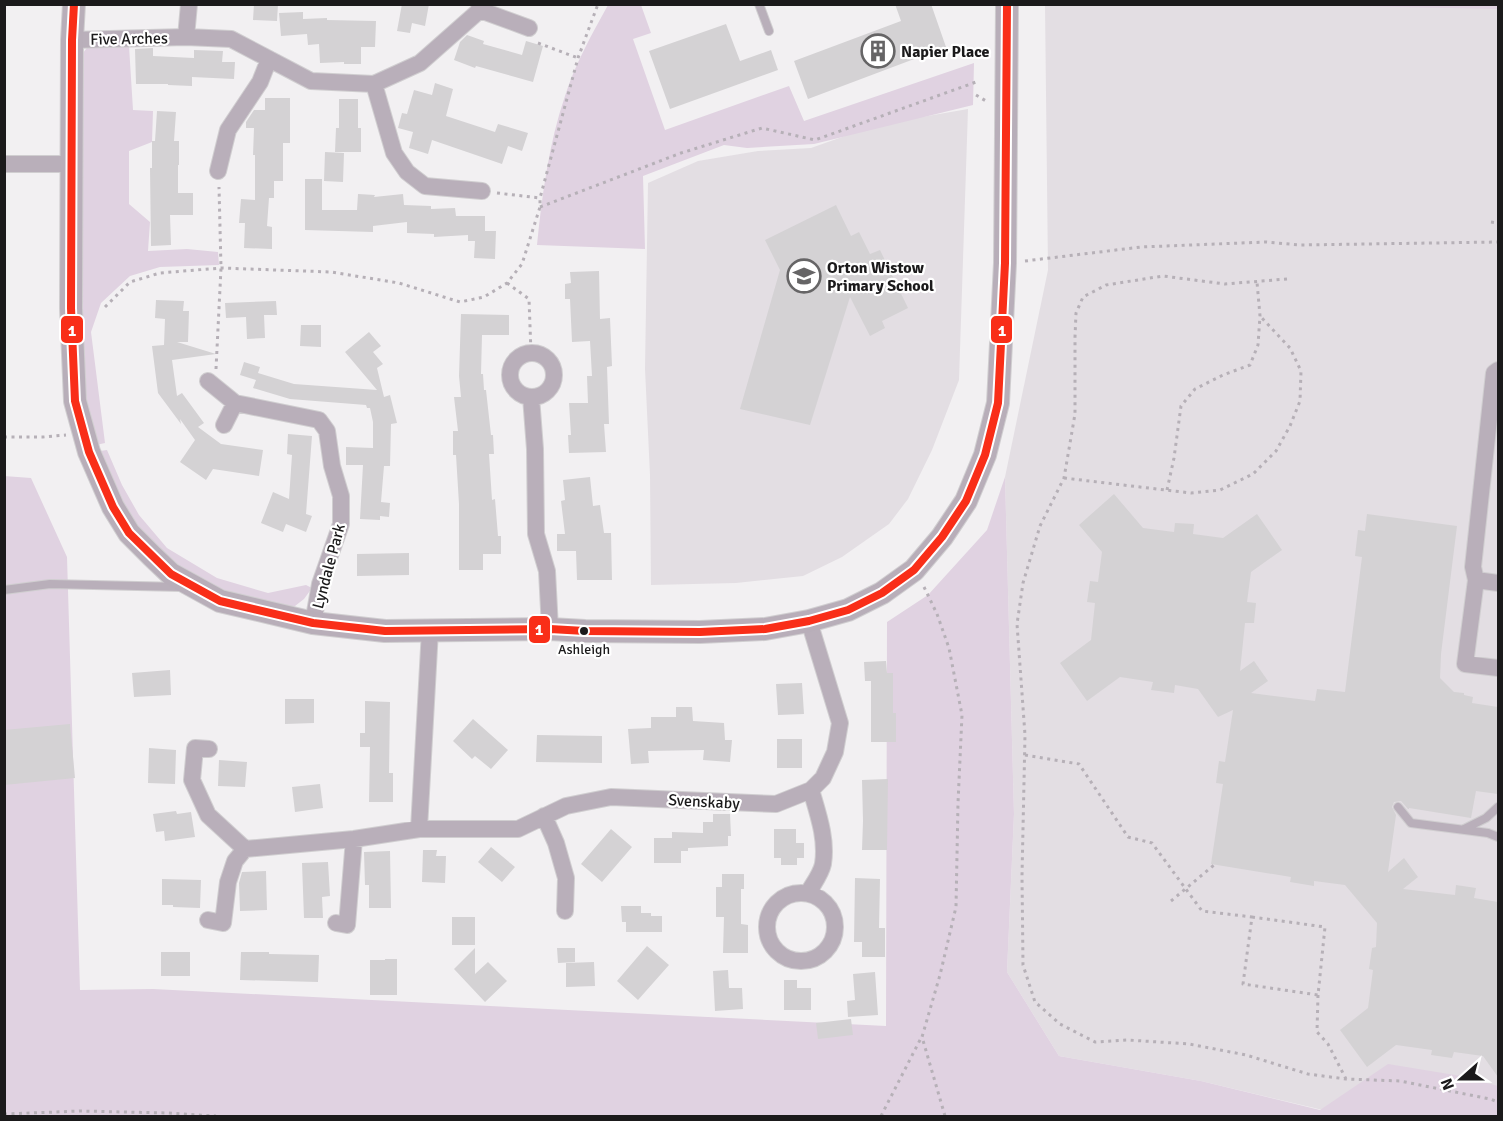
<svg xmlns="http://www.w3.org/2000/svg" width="1503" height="1121" font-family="Signika,sans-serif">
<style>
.built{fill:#e3dee3}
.green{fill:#e0d2e1}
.building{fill:#d4d2d4}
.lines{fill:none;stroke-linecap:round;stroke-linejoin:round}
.lane-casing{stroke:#d0ced0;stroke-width:10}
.street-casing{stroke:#d0ced0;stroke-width:18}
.secondary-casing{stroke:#d0ced0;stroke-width:24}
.path{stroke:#b6b0b7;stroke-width:3;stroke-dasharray:3 4.5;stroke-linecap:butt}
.lane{stroke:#b9afba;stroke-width:8}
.street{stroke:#b9afba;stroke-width:16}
.secondary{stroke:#b8aeb9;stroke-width:22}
.bus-1-casing{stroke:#fff;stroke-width:12}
.bus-1{stroke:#f92e18;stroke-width:8}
.bus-dot{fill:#1b1a1b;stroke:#fff;stroke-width:2}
.labels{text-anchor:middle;stroke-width:4.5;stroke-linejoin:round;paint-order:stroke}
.bus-label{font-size:14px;fill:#1b1a1b;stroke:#fff}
.street-label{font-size:16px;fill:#1b1a1b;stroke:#fff}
.poi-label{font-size:16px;font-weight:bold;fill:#1b1a1b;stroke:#fff;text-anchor:start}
.line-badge{stroke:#fff;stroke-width:2}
.badge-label{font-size:16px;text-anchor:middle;font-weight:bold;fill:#fff}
</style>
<rect width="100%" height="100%" fill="#f2f0f2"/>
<path class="built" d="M1045,5H1498V1116H1348L1201,1081L1059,1056L1007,972L1014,814L1005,477L1048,270Z
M968,109L959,380L932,450L908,499L889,524L842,557L803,576L736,583L651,585L650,475L645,369L648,183L698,161L758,151L811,148L876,125Z"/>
<path class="green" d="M1498,4V9L1301,5V4Z
M608,5H641L651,33L633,39L665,130L789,86L804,121L974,63L973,105L814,144L747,148L724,145L643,176L645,249L537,245C542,195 549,143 565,96C575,64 592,34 608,5Z
M89,45L129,46L133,110L153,111L152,142L129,151V204L150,222L148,251L187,249L218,252L219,265L160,267L130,276L101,303L91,332L105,443L96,445L84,399L82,354L83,53Z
M107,450L122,485L139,515L167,548L217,578L268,593L306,585L312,588L304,599L295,606L286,609L238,597L213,587L177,567L127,517L100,451Z
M4,476L31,478L67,557L80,990L153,989L886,1026L887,622L928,595L987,530L1005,477L1014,814L1007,972L1059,1056L1201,1081L1320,1110L1388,1064L1461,1076L1498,1086V1116H5Z"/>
<path class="building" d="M254,4H278L277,21L253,20Z
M402,4H429L425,26L412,23L410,33L397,31Z
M895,4H931L946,47L808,99L794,61L901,21Z
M303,12V19L327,18V20L376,21L375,47H361V64H344V62L320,63L319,44L308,45L307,34L281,36L279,13Z
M726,24L740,61L771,50L778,70L670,109L649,51Z
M467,35L484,41L483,44L522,55L526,41L543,46L533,82L476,66L475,68L454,60L460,42Z
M153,48V56L194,58V50L223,51L222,62H235L234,79L192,77V86L168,85V84H136L135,49Z
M435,83L453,89L446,116L495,132L498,124L528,133L522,151L508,146L502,164L432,140L428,154L409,148L413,132L398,128L402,113L407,114L414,90L432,95Z
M265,98H290V143H283V181H274V198H269L267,226L272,227V249L244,248L245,223H239L241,199L255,200V155H253L254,128H246V122L254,110H265Z
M339,99H358V128H361V152H335L336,128H339Z
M157,111L176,112L174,141H179V165H178V193H193V215H170L171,245L151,246L150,168H152V141H155Z
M325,152L344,153L343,182L324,181Z
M305,179H322V210H357L358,194L375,195L374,197L403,194L404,205L431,206V209L455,208L456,216H485V231H496L495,259L474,258L475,241H468V235L434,237V234L407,233V222L373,226V232L305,230Z
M836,205L851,236L859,232L870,254L880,250L908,308L882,321L885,328L870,336L850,297L810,425L740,409L780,270L765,240Z
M599,271L600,319L610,318L612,366L607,367L609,424H604L606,452L569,453L568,435H571L569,403H588L587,376H592L590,341L572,342L570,299H565V284L571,283L570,272Z
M156,300L184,301L183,311H189L188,342H177L216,354L172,360L177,396L182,393L204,423L198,427L221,444L263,450L259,476L213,469L206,480L180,462L195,440L180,419L181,424L158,393L152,346L164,345L165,319L155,318Z
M276,301L277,315H264L265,338L247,339L246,317L226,318L225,303Z
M461,314L509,315V335H482L481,374H483L484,390H486L491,435H493L494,454H489L492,500L495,499L498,536H501V554H483V570H459V504L456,455H453V431H458L454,397H461L459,376Z
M301,325H321V347L300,346Z
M369,332L381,346L373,352L383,364L377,368L384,397L390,395L397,423L391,424L390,466H384L381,502L390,503L389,517L380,516V520L360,519L363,465H346V447L373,448V422L370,408H367L366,405L290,399L253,388L256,380L240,375L244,362L260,367L258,373L294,384L377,390L345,352Z
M288,434L312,436L306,514L312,516L306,532L286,524L283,532L261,523L273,492L289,499L292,455L287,454Z
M590,477L593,506L600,505L604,533H611L612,580H577L576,551H557V534H565L561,501L565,500L563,480Z
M1114,494L1143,528L1174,532L1175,523L1194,524L1193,534L1223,538L1257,514L1282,550L1251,572L1247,602L1256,603L1254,623H1245L1240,671L1254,661L1268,681L1251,693L1315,701L1317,689L1345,692L1362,557L1355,556L1358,530L1365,531L1367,514L1457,526L1441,654L1440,678L1454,692L1464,693V695L1473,697L1472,703L1498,707V794L1476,791L1471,818L1409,808V809H1408L1401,801L1394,802L1392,807L1396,815L1388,872L1404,858L1418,877L1403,889L1455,895L1456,885L1476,888L1474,898L1498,902V1077L1483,1056L1454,1052L1452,1058L1431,1055L1432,1050L1396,1045L1367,1067L1340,1030L1368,1008L1373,970L1369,969L1372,948L1376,947L1377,923L1345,885L1314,881V886L1290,882L1291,877L1211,864L1223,784L1216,783L1219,761L1225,762L1233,710L1218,717L1198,689L1175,685L1174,693L1151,690L1153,682L1120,677L1087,701L1060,663L1091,640L1095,603L1087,602L1090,581L1098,582L1102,552L1079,525Z
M409,553V575L357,576V554Z
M886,661L887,673H893V713H896V742H871V681H865L864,662Z
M170,670L171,695L134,697L132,673Z
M802,683L804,714L778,715L776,684Z
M285,699H314V723L285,724Z
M365,701L390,702L389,773H393V802H369L370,747H360V733H365Z
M676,707H692L693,721L724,723L725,740H732L730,762L703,760L704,750L648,751L649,763L631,764L628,729L651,728V717H676Z
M473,719L508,750L491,769L475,756L472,759L453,741Z
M70,724L75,778L4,785V730Z
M537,735L602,736V763L536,762Z
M777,739H802V768H777Z
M149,748L176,750L175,784L148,783Z
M219,760L247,762L245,787L218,786Z
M888,779L887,850H862L863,821L862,780Z
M320,784L323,808L295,812L292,787Z
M176,811L177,814L191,812L195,837L165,841L164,831L156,832L153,814Z
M713,814H730L731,836H728V846L688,848V851H681V863H654V838H672V832L703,833V822H713Z
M611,829L632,847L602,882L581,864Z
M774,829H796V843H804V858H797V865H781V858H774Z
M491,847L515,867L502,882L478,862Z
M423,850H437L436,856H446L445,883L422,882Z
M390,851L391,908H369V885H365L364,852Z
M328,862L330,896L322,897L323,918H304L302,863Z
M266,871L267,910L240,911L239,883L242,872Z
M722,874H744V889H741V924L748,925V953H723L724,917H716V887H722Z
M855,878L880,879L879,928H885V957H862V942H854Z
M162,879L201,880L200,908L173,907V905H162Z
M621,906H641V913H651V916H662V932H626V922H622Z
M452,917H475V945H452Z
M647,946L669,965L638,1000L617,981Z
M475,948V974L488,962L507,981L485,1002L454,969Z
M557,948H575V962L558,963Z
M161,952H190V976H161Z
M241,952H269V954L319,955L318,982L240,980Z
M385,959H397V995H370V960H385Z
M594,962L595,986L566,987V963Z
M728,970L729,988H742L743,1009L715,1011L713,971Z
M875,972L878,1015L848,1017L847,1001L855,1000L853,974Z
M784,980H797V988H811V1010H784Z
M851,1019L853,1035L818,1039L816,1023Z"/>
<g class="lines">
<g class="lane-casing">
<path id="lane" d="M759,4L769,31
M4,590L50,584L181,587
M1398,807L1411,823L1488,833L1498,837
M1464,829L1486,818L1498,807"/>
</g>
<g class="street-casing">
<path id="street" d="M480,10L529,28
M186,37L189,4
M72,40L186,37L231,39L311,81L374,84L420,63L480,10L479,4
M374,84L394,153L407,172L425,186L482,191
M4,164H72
M218,171L228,130L260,82L269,59
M510 375a22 22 0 1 1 44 0a22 22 0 1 1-44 0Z
M1498,370L1494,373L1473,567L1476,580L1465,664L1498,668
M208,381L235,403L319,420L327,431L332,466L341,496V524L320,584L313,623
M531,397L535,449L536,534L547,571L550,629
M224,425L235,403
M1476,580L1498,583
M209,749L195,748L192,780L208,815L245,849L354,839L419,829L430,630
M544,816L556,843L566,878L565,911
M419,829H518L566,806L611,797L776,804L811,790L823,778L835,752L840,723L809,621
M767 927a34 34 0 1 1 68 0a34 34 0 1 1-68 0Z
M808,893C813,884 821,874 823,864C827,839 818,814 811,790
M208,920L223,923L228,882L235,861L245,849
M336,923L347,925L354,839"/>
</g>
<g class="secondary-casing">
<path id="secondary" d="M74,4L72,40L71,308L75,401L89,452L113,507L129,533L152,556L171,574L220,601L313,623L385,631L550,629L585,631L700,632L765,629L809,621L848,610L882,593L914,570L942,537L966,501L985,455L998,403L1005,263L1007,4"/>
</g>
<path class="path" d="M538,43L578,58
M976,95L986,101
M497,193L540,198
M540,207L681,153L762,128L815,140L976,82
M1491,222L1498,223
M1025,261L1141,247L1266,242L1300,245L1498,242
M1287,279L1225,284L1163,276L1106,285L1083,297L1076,313L1075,337V414L1064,478L1040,526L1023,583L1017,624L1025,735L1022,876L1023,965L1035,1002L1060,1024L1095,1042L1128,1040L1189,1044L1246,1055L1308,1074L1346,1079L1400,1081L1490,1099L1498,1102
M507,283L529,299L531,353
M105,307L130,282L160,273L221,268L331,272L399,283L460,302L484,297L507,283L522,264L540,207V198L578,58L598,4
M216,369L221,268L219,187
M4,437H43L66,435
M1064,478L1191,493L1220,490L1253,474L1276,451L1290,426L1300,401L1301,371L1290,348L1260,316
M1167,490L1174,458L1181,406L1195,389L1223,375L1250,365L1258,345L1260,316L1257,282
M924,587L937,614L949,648L962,715L958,803L956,907L940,975L922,1037L945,1116
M1025,755L1079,764L1128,837L1152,843L1202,911L1252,917
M1171,901L1214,865
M1252,917L1325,927L1318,995L1243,984Z
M1318,995L1317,1032L1328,1044L1346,1079
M4,1114L81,1111L167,1113L216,1116
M881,1116L921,1038"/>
<use href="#lane" class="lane"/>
<use href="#street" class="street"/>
<use href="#secondary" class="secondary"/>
<g class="bus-1-casing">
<path id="bus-1" d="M74,4L72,40L71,308L75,401L89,452L113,507L129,533L171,574L220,601L313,623L385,631L550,629L585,631L700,632L765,629L809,621L848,610L882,593L914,570L942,537L966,501L985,455L998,403L1005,263L1007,4"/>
</g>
<use href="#bus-1" class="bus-1"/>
</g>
<defs>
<g id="building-ring" transform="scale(1.725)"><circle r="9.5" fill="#fff" stroke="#666566" stroke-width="1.5"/><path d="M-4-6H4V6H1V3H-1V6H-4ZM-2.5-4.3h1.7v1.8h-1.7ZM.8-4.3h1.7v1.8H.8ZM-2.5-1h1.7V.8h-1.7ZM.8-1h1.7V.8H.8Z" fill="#666566"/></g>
<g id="school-ring" transform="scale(1.725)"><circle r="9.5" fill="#fff" stroke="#666566" stroke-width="1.5"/><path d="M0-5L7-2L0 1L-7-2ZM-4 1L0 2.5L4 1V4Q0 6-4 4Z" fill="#666566"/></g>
</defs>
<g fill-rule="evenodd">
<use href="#building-ring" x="878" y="51"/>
<use href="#school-ring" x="804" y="276"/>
</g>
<circle class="bus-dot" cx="584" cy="631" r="5"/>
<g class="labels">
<g class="bus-label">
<text x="584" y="654">Ashleigh</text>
</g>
<g class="street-label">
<text transform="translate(129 38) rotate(-1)" y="6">Five Arches</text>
<text transform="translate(328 566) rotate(-75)" y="6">Lyndale Park</text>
<text transform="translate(704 801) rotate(3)" y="6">Svenskaby</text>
</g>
<g class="poi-label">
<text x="901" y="57">Napier Place</text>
<text x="827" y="273">Orton Wistow<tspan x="827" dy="18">Primary School</tspan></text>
</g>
</g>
<g class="line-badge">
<rect x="990" y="315" width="23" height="29" rx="6" fill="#f92e18"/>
<rect x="60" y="315" width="24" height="29" rx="6" fill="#f92e18"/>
<rect x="528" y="615" width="23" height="29" rx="6" fill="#f92e18"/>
</g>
<g class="badge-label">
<text x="1002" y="336">1</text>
<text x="72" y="336">1</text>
<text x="539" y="635">1</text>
</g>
<rect width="1503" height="1121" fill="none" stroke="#1b1a1b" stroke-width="12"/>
<g transform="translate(1461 1079) rotate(249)" stroke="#ffffff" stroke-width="4.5" paint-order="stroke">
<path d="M0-4.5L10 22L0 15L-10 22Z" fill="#1b1a1b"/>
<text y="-9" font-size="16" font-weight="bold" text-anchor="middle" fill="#1b1a1b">N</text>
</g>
</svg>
